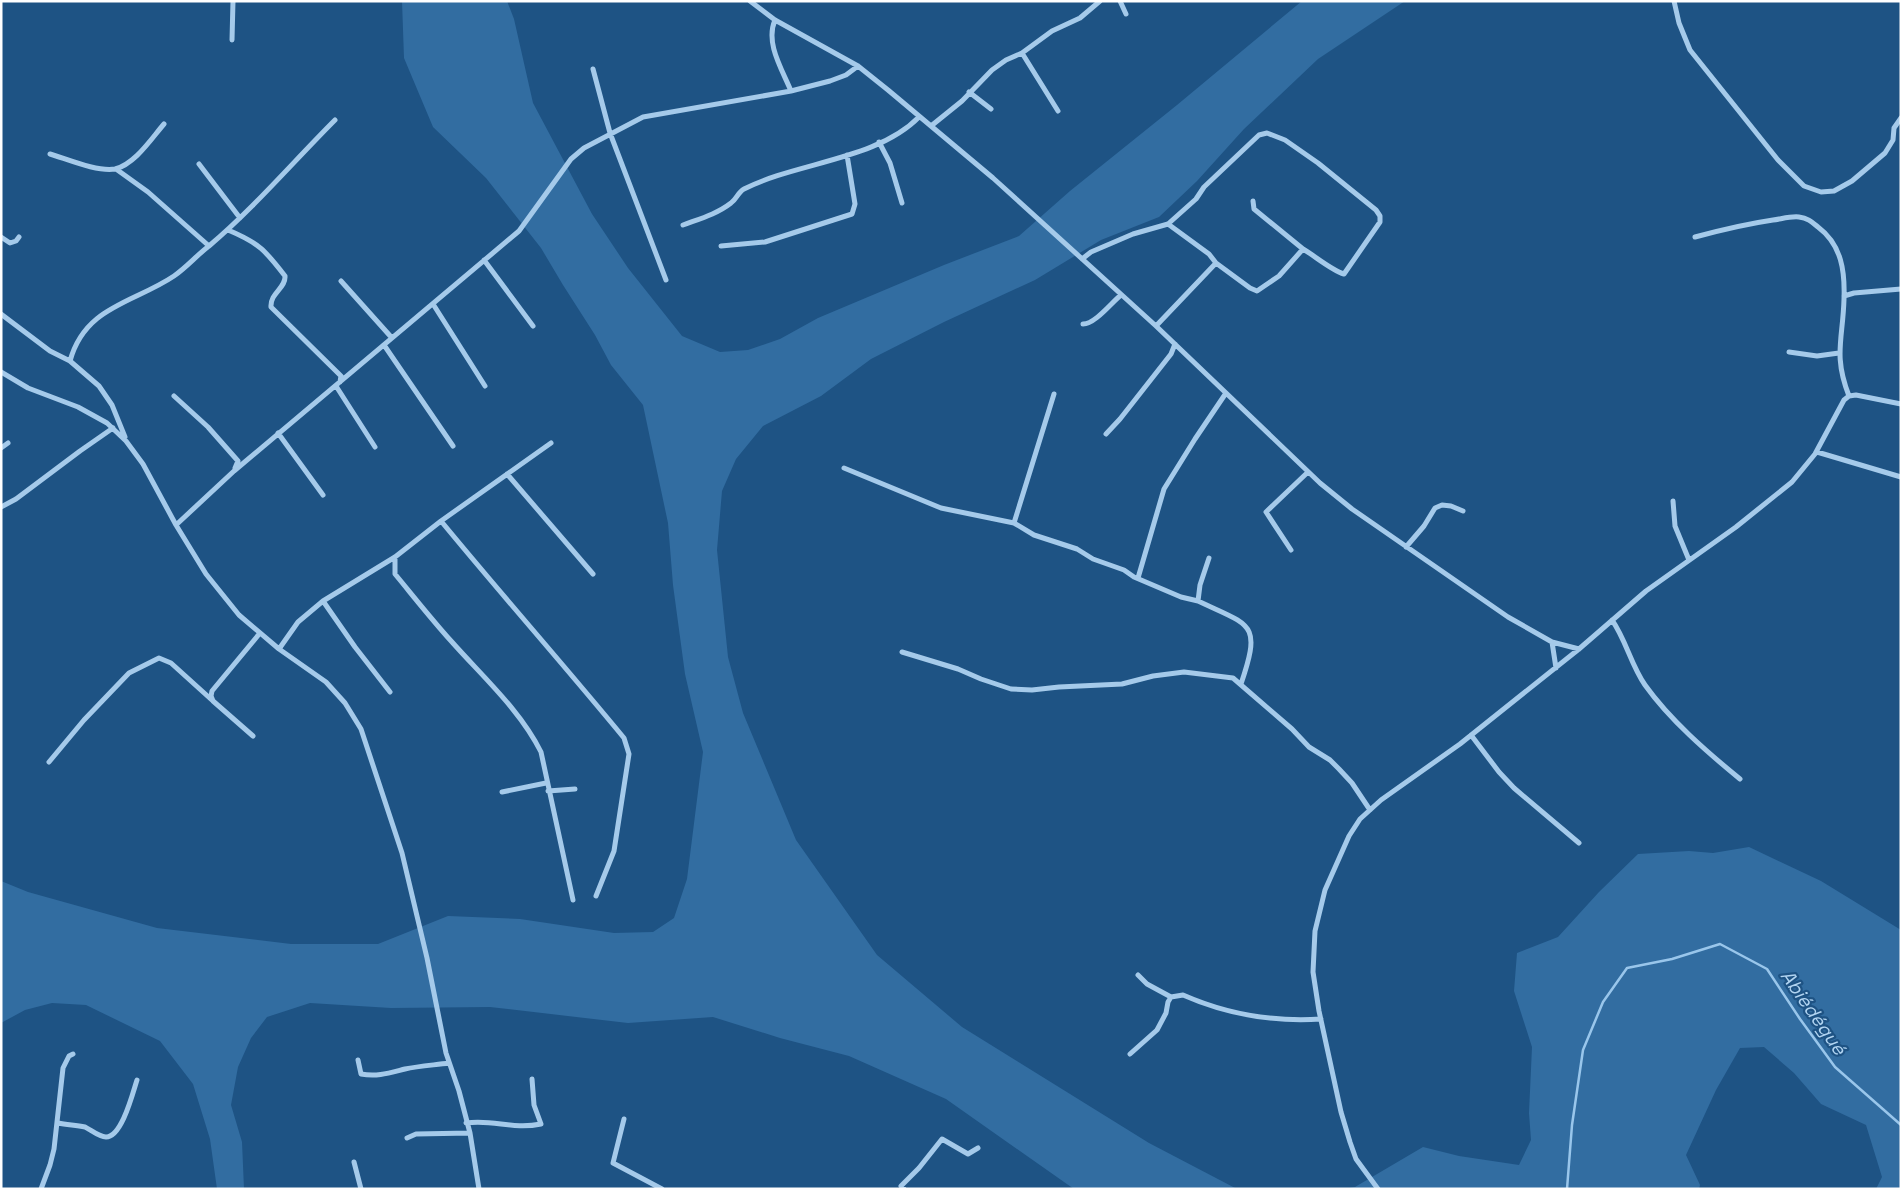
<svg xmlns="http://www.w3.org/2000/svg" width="1902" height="1190" font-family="'Space Grotesk',sans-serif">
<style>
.green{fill:#326da1}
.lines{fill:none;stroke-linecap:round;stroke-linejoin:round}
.stream{stroke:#99c6eb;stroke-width:2.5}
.minor{stroke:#a5caea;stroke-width:5}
.labels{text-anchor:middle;stroke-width:4.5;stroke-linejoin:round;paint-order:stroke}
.water-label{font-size:19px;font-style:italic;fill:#b1d4f1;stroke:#1e5384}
</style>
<rect width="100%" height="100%" fill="#1e5384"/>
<path class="green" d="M402,1H507L514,19L533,103L592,214L628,268L682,336L720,352L748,350L780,339L818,318L944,265L1019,236L1070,191L1177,105L1302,1H1405L1318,59L1244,129L1197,181L1159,217L1101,240L1035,280L944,322L871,359L821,396L763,426L736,459L722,491L717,550L728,657L743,713L796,840L877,955L962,1027L1149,1143L1237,1189H1074L946,1099L849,1056L780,1038L713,1017L628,1023L490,1007L391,1008L310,1003L267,1017L251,1038L238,1067L231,1105L242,1142L244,1189H217L210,1139L193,1084L160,1041L86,1005L52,1003L25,1010L1,1023V881L28,892L157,928L291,944H378L448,916L520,919L614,933L653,932L674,918L687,879L703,752L685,674L673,585L668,523L643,405L611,365L595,335L563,285L541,248L486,178L433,127L404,58Z
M1749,847L1821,881L1901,930V1189H1876L1882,1177L1866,1125L1821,1104L1794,1073L1764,1047L1740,1048L1716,1090L1686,1155L1700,1185L1699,1189H1344L1355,1187L1423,1147L1459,1156L1519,1165L1531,1140L1529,1113L1532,1047L1514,991L1517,953L1558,937L1599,892L1638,854L1689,851L1713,853Z"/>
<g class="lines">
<path class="stream" d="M1567,1189L1572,1125L1583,1050L1603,1002L1627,968L1672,959L1720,944L1767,969L1800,1019L1835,1067L1901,1125"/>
<path class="minor" d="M750,1L775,20L858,66L888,90L993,178L1156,326L1320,483L1352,509L1508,617L1552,642L1579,649
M1120,1L1126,14
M1674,1L1679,23L1690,50L1778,160L1804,186L1821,192L1834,191L1852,181L1885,153L1893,140L1894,128L1901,118
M775,20C765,43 782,69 791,91
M232,40L233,1
M1022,53L1058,111
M593,69L610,133L666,280
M969,92L991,109
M931,126L962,101L992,70L1006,60L1022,53L1052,31L1080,18L1100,1
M879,142L890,163L902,203
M50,154C67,159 97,172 115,169C135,164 151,139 164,124
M199,164L240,218
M116,169L148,192L209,246
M1253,201L1254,209L1303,249
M1168,224L1209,254L1216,263
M683,225C699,219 717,214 731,203C737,199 738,192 744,189C797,162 877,160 919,117
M228,230C259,243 265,250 285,276C286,288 270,293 271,307L341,376L340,382
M1,237L10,243L16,241L19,237
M1695,237C1721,230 1746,224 1773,220C1781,219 1791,216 1799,217C1808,218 1812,222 1818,227C1842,245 1845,272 1844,299C1843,339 1833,355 1849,396
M721,246L765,242L852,214L855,204L847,155
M1082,259L1091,252L1133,234L1168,224L1196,199L1204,187L1259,135L1267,133L1285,140L1318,163L1376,210L1380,216V222L1344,274C1331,270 1315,256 1303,249L1279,276L1257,291L1250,288L1216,263L1156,326
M484,260L533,326
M341,281L392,338
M1844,296L1854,293L1901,289
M433,304L485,386
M1,314L50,351L70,361L99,386L112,405L125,437
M1083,324C1095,324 1111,303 1121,295
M384,345L453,446
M1789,352L1817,356L1839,353
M70,361C85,306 134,303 174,276C187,267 197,255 209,246C254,208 293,162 335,120
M1,372L28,388L78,407L107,423L126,441L143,464L176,525L206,574L239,615L279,649L326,682L345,703L361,729L402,853L427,958L446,1053L459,1091L470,1133L479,1189
M336,386L375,447
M174,396L208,427L238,461L235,468
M278,433L323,495
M1106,434L1120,419L1171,354L1175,344
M1,448L8,443
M1817,452L1901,477
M844,468L941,508L1014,523L1034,535L1077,549L1093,559L1124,570L1134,577L1181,597L1198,601
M507,474L593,574
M1673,501L1675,526L1689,560
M1,507L16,499L80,451L113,428
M441,521C501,594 564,665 624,738L629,754L614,851L596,896
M1014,523L1054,394
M176,525L234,471L519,231L571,159L584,148L643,117L791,91L830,81L846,75L858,66
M1406,547L1424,526L1435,508L1442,505L1451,506L1463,511
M1291,550L1266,512L1308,472
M395,557V574C414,597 432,620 452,642C483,677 520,710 541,752L573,900
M1209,558L1200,585L1198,601C1251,626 1262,622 1241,684
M1138,578L1164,489L1195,439L1226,393
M323,601L355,647L390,692
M1612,620C1626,640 1631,665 1645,685C1670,720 1707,752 1740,779
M1552,642L1556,668
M279,649L298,622L323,601L395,557L441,521L551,443
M902,652L958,669L981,679L1011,689L1032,690L1059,687L1122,684L1153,676L1184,672L1233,678L1292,729L1309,747L1330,760L1339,769L1352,783L1370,810
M1471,735L1499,772L1514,788L1579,843
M253,736L213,701L211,696L212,691L260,633
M49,762L84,720L129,673L159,658L171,663L213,701
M548,791L575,789
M502,792L546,783
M1138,975L1147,984L1171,997
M1130,1054L1157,1030L1166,1013L1168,1002L1171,997L1183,995C1226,1014 1274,1022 1321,1019
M358,1060L361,1074C377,1077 389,1073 405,1069C419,1066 435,1065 449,1063
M624,1119L613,1163L662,1189
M58,1123C67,1125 75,1125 85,1127C91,1130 99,1137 106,1137C122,1137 133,1092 137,1080
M466,1123C494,1119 512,1130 541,1124L534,1105L532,1079
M407,1138L416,1134L470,1133
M354,1162L361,1189
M41,1189L50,1165L54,1149L63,1068L69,1056L73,1054
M904,1189L901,1186L919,1168L942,1139L968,1154L978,1148
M1378,1189L1356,1159L1350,1142L1341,1112L1319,1011L1313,972L1315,931L1325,890L1349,836L1360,819L1381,800L1460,744L1579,649L1646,591L1736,527L1792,482L1815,454L1844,400L1849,396L1856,395L1901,404"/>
</g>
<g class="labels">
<g class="water-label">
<text transform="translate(1814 1012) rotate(55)" y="7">Abiédégué</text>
</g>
</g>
<rect width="1902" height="1190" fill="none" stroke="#ffffff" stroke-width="5"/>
</svg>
